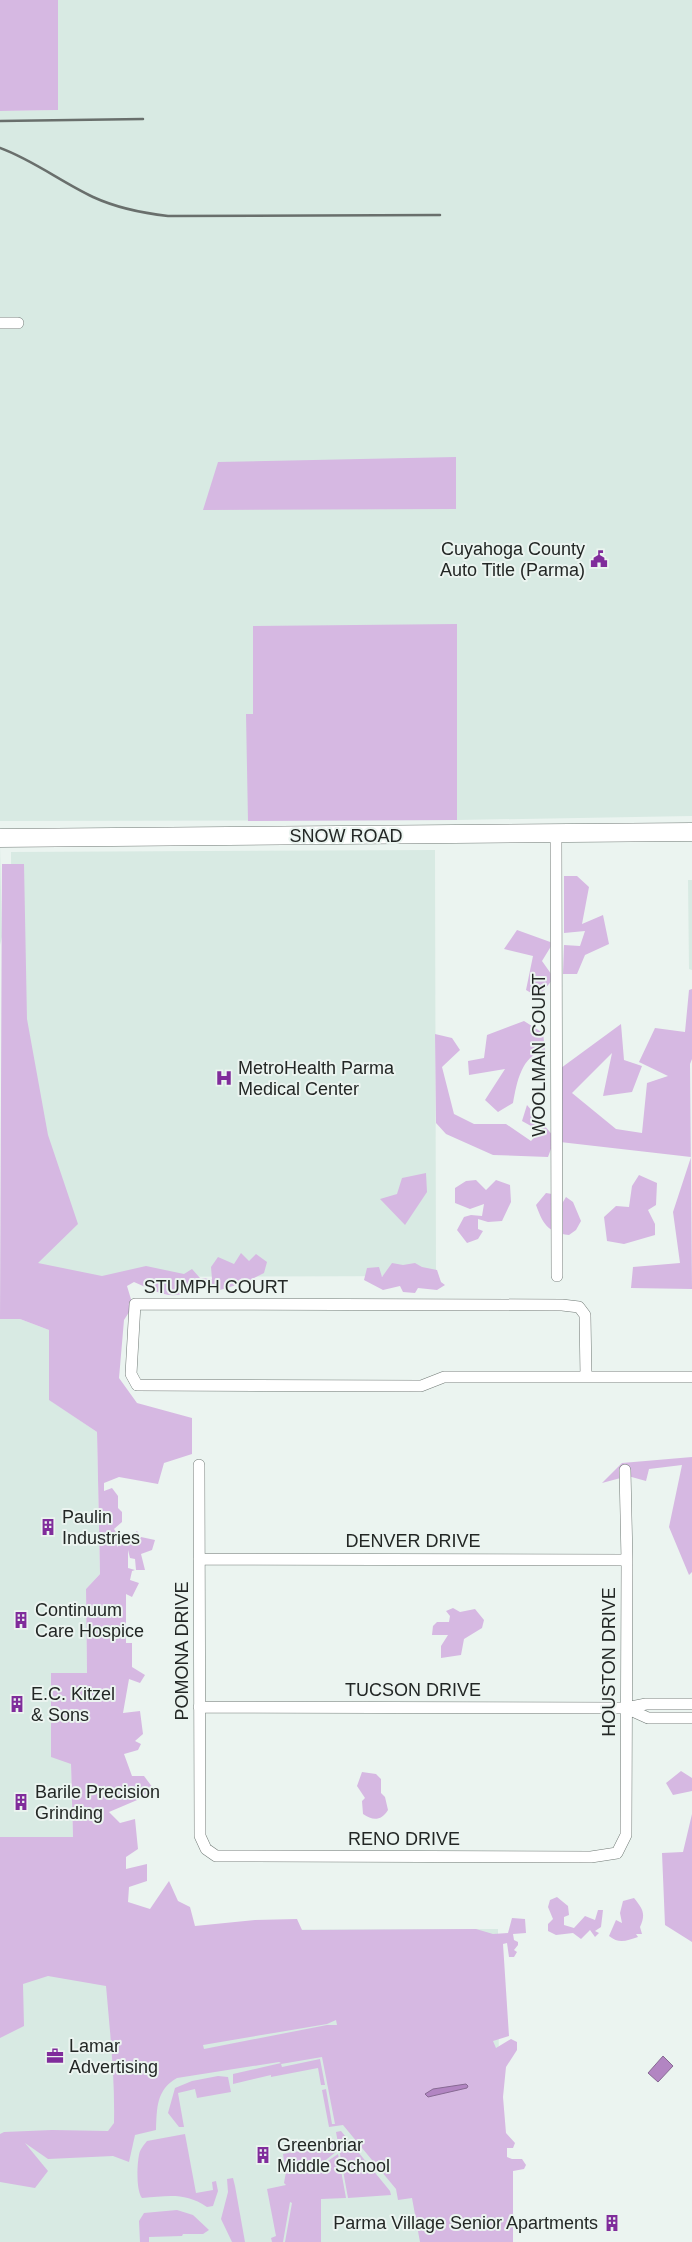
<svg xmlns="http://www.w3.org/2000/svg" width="692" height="2242" font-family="Arial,sans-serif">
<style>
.built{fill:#d8eae3}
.green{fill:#d6b8e2;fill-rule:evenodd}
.water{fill:#b285c2;stroke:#876993}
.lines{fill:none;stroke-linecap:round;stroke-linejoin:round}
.street-casing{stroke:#717a76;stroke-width:12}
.primary-casing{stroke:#717a76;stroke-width:19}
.street{stroke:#fff;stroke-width:11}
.primary{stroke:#fff;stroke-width:18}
.rail{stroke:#696f6c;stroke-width:2.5}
.labels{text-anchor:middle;stroke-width:4;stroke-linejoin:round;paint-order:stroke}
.poi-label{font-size:18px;fill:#232725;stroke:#ebf4f0;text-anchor:start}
.street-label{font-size:18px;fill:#232725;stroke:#ebf4f0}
</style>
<rect width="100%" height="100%" fill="#ebf4f0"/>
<path class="built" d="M58,0H692V816L457,820L0,821V111L58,110Z
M0,844L2,937L0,945Z
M435,850L436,1276L13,1277L11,852Z
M688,880H692V970L689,969Z
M0,1319H20L49,1330L50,1400L97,1432L100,1574L86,1589L87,1673L51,1674L71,1764L73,1837H0Z
M498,1929L500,2242H0V1977L124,1930Z"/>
<path class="green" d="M0,0H58V110L0,111Z
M456,457V509L203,510L218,462Z
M457,624V820L248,821L246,714H253V626Z
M2,864H24L27,1019L48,1135L78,1224L38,1263L102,1276L146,1266L184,1274L192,1269L200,1278L212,1279L211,1267L218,1257L234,1264L241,1253L249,1261L256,1254L267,1262L264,1273L246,1282L220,1290L213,1284L202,1283C176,1304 161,1294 134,1282L127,1286L133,1306L124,1320L119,1378L137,1403L192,1418V1454L164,1463L158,1484L119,1477L104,1483V1491L112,1488L118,1496V1508L122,1512V1522L114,1529L119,1537L117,1547L137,1531L141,1537L155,1540L152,1550L141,1554L145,1570H136L135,1559L130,1558L128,1550V1568L135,1570L132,1571L130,1580L139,1583L132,1597L126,1594V1643H132V1667L145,1675L140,1683L129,1679L123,1713L140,1711L143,1734L135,1741L141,1744L138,1750L124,1754L132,1776H144L156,1792L109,1812L120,1823L135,1819L138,1849L126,1857V1869L147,1864V1881L129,1887L128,1902L150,1909L169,1881L178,1901L190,1907L195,1926L255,1920L297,1919L302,1930L476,1929L493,1934L508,1933L512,1918L525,1919L526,1933L513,1934L514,1940L518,1942V1945L514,1950L517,1952L514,1957H509L507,1943L503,1944L509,2036L493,2041L496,2048L511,2039L517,2042V2050L506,2067L503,2097L506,2133L515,2143L513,2148H507V2157L512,2159H522L526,2165L524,2169L513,2171V2242H420L412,2198L398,2200L396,2189L343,2125L329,2127L322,2090L326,2089L332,2124H335L322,2057L281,2064L282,2067L320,2059L325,2085H321L318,2068L271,2077V2075L233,2084V2074L281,2063L279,2062L177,2078C156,2090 157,2108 156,2130L135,2135L129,2162L113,2156L48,2159L25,2143L48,2171L35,2188L0,2182V2134L4,2132L52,2130L108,2131L114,2123C115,2077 110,2032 106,1986L48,1976L23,1984L24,2026L0,2038V1837H73L71,1764L51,1757V1673H87L86,1589L100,1574L97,1432L49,1400V1330L20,1319H0ZM336,2020L337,2025H327L204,2049L203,2045L327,2024Z
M564,876H577L589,887L582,924L603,915L609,944L585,955L577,974H563L564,945L580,946L585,931L564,933Z
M517,930L553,943L542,961L554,978L538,997L526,990L533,956L504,949Z
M692,989V1059L690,1064L692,1289L631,1288L633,1267L680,1263L673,1212L691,1157L560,1142L561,1068L621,1024L624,1060L642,1066L632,1092L603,1096L612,1053L572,1093L616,1129L642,1133L647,1083L668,1076L639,1062L655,1028L685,1032L689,990Z
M524,1021L543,1033L545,1050C521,1056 517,1082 513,1103L498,1112L485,1100L505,1069L469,1075L468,1061L484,1058L487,1035Z
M435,1034L452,1038L460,1050L442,1067L454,1114L474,1124H506L531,1141L540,1131L522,1121L527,1105L555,1138L548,1157L493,1155L446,1134L436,1123Z
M426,1173L427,1192L405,1225L380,1199L397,1194L402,1178Z
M639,1175L657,1183L656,1205L648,1210L655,1224V1235L624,1244L607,1241L604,1217L616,1206L629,1207L632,1186Z
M476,1180L486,1190L496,1180L510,1185L511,1202L502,1221L488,1222L478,1219V1229L483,1231L478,1239L467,1243L457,1230L464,1217L471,1215L482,1216L484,1204L470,1209L455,1203V1188L466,1181Z
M546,1193L558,1195L560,1207L566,1197L573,1202L581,1221L576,1230L569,1235C547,1232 543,1224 536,1205Z
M392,1263L403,1265L415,1263L422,1267L437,1270L441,1282L445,1285L437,1290L418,1288L415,1293L403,1292L400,1286L383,1290L364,1280L367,1268L379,1267L382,1277Z
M692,1457V1572L689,1575L669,1527L682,1465L649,1469L646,1481L628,1476L602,1483L622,1463Z
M453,1608L460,1612L475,1609L484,1620L482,1628L464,1639L461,1655L441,1658V1646L448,1635H432L433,1626L437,1622H449L450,1616L446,1611Z
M681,1771L692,1778V1791L673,1795L666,1783Z
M362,1772L376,1774L381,1779V1793L385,1797L388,1810C381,1821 373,1821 363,1814L362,1801L365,1798L357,1786Z
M692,1814V1942L665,1925L662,1853L683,1852Z
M557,1897L568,1906L569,1915L564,1917V1925L574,1928L585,1916L595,1920L598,1910H603L601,1927L595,1931L599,1933L595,1937L590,1930L581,1939L573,1933L556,1935L548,1931V1924L553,1919L548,1907L550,1900Z
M634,1898C643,1909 646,1914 640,1927L642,1934H636L638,1937C626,1941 619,1944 609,1936L616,1920L622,1923L620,1913L623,1901Z
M218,2076L228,2077L231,2092L197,2098L195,2089L178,2093L184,2127H179L168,2113L175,2088L192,2081Z
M341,2131L390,2191L391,2195L348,2198L336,2132Z
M185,2134L196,2193L213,2190L212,2182L216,2181L218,2191L213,2206L207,2207C185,2192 168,2196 142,2198C136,2190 137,2165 139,2155C140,2149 144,2145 147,2141Z
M331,2139H335L336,2152L318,2166L319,2167L338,2154L346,2198L321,2199V2242H285L292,2203L290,2202L283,2242H272L271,2238L276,2236L267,2189L286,2185L284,2183L286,2172L283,2154L332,2145Z
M233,2178L235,2186L245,2242H232L221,2219L228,2192L227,2179Z
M177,2210L193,2215L209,2230L203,2234H183L182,2236L149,2237V2242H140L139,2221L144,2213Z"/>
<path class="water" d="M663,2056L673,2066L658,2082L648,2073Z
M466,2084L468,2086L467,2088L428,2097L425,2094L433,2089Z"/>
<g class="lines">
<g class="street-casing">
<path id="street" d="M0,323H18
M556,834L557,1276
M586,1377L585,1315L579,1307L562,1305L135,1304L131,1374L137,1385L421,1386L444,1377H692
M199,1465L200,1836L206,1849L216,1856L591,1857L617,1853L626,1835L627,1560L625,1470
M199,1559L627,1560
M199,1707L626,1708L646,1704H692
M626,1708L648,1718H692"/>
</g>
<g class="primary-casing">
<path id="primary" d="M0,838L692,832"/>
</g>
<use href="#street" class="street"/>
<use href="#primary" class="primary"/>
<path class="rail" d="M0,121L143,119
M0,148C33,160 61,182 93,197C117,208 141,213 168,216L440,215"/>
</g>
<defs>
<g id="civic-bare" transform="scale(1.35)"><path d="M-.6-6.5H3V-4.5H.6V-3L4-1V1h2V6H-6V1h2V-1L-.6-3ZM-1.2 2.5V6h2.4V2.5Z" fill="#802c9b" stroke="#ebf4f0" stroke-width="2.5" paint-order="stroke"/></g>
<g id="hospital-bare" transform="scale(1.35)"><path d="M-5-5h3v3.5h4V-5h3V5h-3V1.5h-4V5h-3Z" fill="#802c9b" stroke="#ebf4f0" stroke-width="2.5" paint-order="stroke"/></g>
<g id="building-bare" transform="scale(1.35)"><path d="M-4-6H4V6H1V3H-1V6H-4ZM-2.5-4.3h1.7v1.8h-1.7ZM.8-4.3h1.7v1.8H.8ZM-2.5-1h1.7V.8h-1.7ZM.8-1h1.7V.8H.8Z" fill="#802c9b" stroke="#ebf4f0" stroke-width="2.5" paint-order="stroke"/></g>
<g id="office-bare" transform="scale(1.35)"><path d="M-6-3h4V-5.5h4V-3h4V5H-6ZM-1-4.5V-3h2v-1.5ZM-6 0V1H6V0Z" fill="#802c9b" stroke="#ebf4f0" stroke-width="2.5" paint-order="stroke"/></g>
</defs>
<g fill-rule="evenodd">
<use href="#civic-bare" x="599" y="559"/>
<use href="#hospital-bare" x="224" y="1078"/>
<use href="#building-bare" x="48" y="1527"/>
<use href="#building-bare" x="21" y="1620"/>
<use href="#building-bare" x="17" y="1704"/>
<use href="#building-bare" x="21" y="1802"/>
<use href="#office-bare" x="55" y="2056"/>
<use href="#building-bare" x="263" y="2155"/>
<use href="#building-bare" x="612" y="2223"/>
</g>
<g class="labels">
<g class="poi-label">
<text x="585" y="555" text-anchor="end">Cuyahoga County<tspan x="585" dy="21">Auto Title (Parma)</tspan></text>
<text x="238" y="1074">MetroHealth Parma<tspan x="238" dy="21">Medical Center</tspan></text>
<text x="62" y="1523">Paulin<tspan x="62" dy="21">Industries</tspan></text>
<text x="35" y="1616">Continuum<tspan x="35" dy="21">Care Hospice</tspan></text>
<text x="31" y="1700">E.C. Kitzel<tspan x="31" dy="21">&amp; Sons</tspan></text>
<text x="35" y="1798">Barile Precision<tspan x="35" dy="21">Grinding</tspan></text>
<text x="69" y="2052">Lamar<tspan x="69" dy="21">Advertising</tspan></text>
<text x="277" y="2151">Greenbriar<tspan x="277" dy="21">Middle School</tspan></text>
<text x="598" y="2229" text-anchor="end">Parma Village Senior Apartments</text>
</g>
<g class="street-label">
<text x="346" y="842">SNOW ROAD</text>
<text transform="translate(539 1055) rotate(-90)" y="6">WOOLMAN COURT</text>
<text x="216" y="1293">STUMPH COURT</text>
<text x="413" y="1547">DENVER DRIVE</text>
<text transform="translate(182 1651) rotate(-90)" y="6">POMONA DRIVE</text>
<text transform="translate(609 1662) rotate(-90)" y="6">HOUSTON DRIVE</text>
<text x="413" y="1696">TUCSON DRIVE</text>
<text x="404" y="1845">RENO DRIVE</text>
</g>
</g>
</svg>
